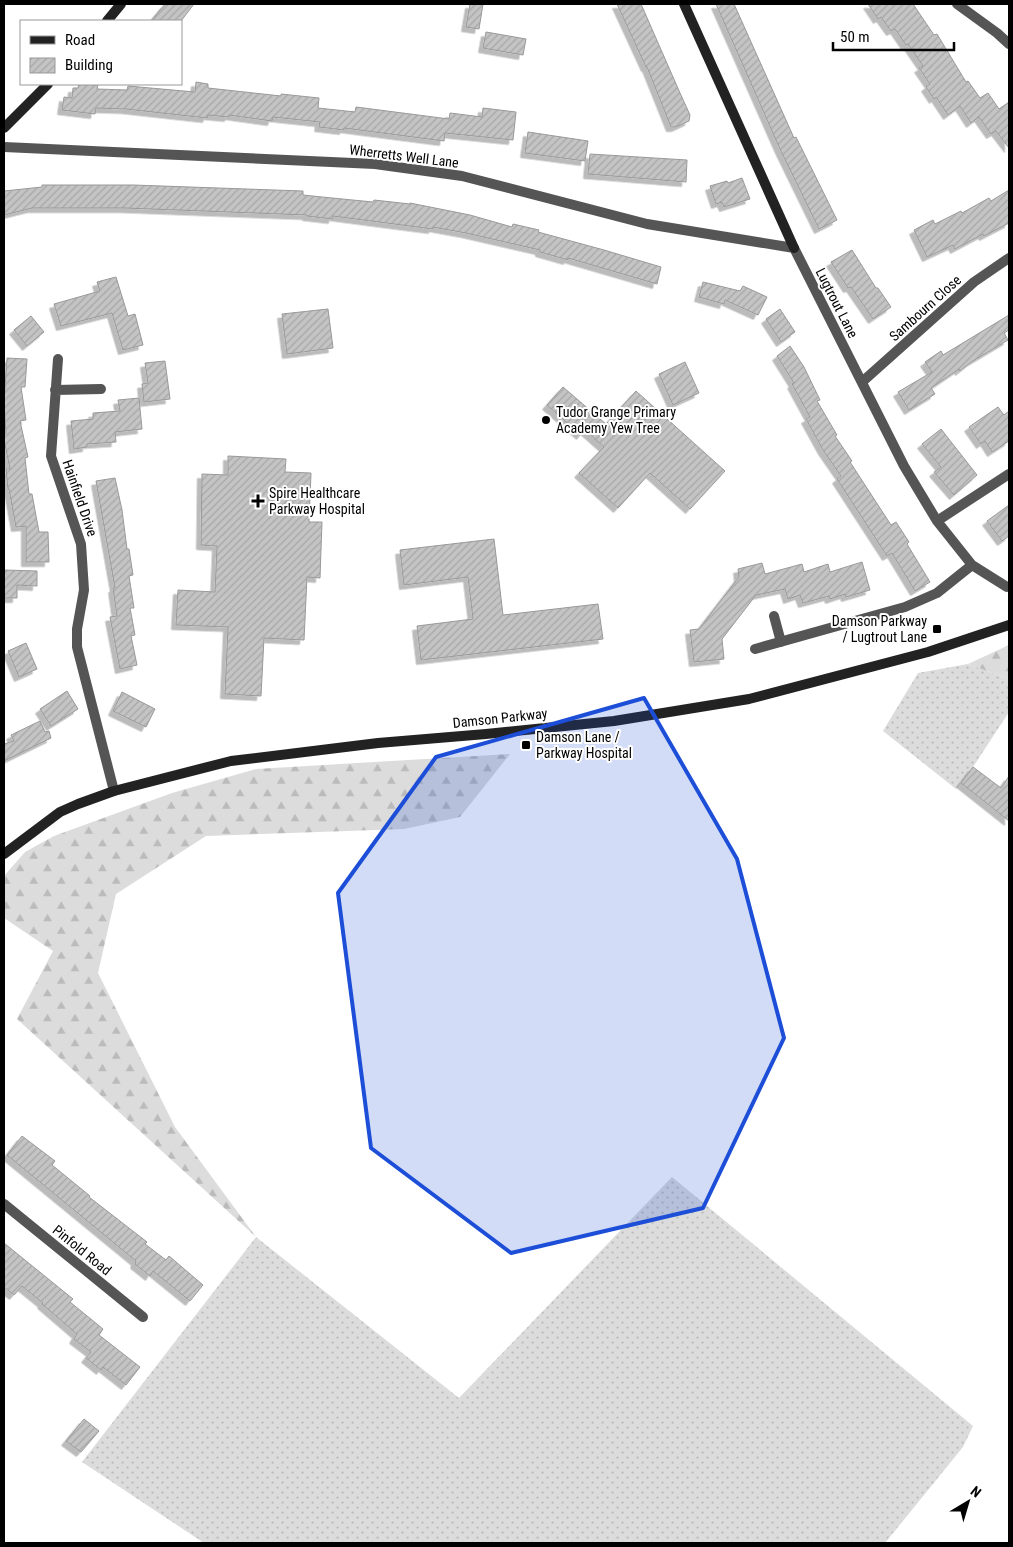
<svg xmlns="http://www.w3.org/2000/svg" width="1013" height="1547" font-family="'Roboto Condensed',sans-serif">
<style>
.grass{fill:url(#grass-dots)}
.forest{fill:url(#forest-firs)}
.building{fill:url(#building-hatch);stroke:#999;filter:url(#shadow)}
.lines{fill:none;stroke-linecap:round;stroke-linejoin:round}
.street{stroke:#555;stroke-width:10}
.secondary{stroke:#222;stroke-width:10}
.marked{fill:#1d4ed8;fill-opacity:0.2;stroke:#1d4ed8;stroke-width:4;stroke-linejoin:round}
.poi-dot{fill:#000;stroke:#fff;stroke-width:2}
.labels{text-anchor:middle;stroke-width:4;stroke-linejoin:round;paint-order:stroke}
.street-label{font-size:14px;fill:#000;stroke:#fff}
.poi-label{font-size:14px;fill:#000;stroke:#fff;text-anchor:start}
</style>
<defs>
<pattern id="grass-dots" width="8" height="8" patternUnits="userSpaceOnUse" patternTransform="scale(1.25)"><rect width="8" height="8" fill="#dcdcdc"/><path d="M2 2h.1M6 6h.1" fill="none" stroke="#bbb" stroke-width="1.8" stroke-linecap="round"/></pattern>
<pattern id="forest-firs" width="22" height="20" patternUnits="userSpaceOnUse" patternTransform="scale(1.25)"><rect width="22" height="20" fill="#dcdcdc"/><path d="M5 1l3.5 6h-7zM16 11l3.5 6h-7z" fill="#bbb"/></pattern>
<pattern id="building-hatch" width="6" height="6" patternUnits="userSpaceOnUse" patternTransform="scale(1.25)"><rect width="6" height="6" fill="#c4c4c4"/><path d="M-1 1l2-2M0 6l6-6M5 7l2-2" fill="none" stroke="#a7a7a7"/></pattern>
<filter id="shadow"><feDropShadow dx="-4.5" dy="4.5" stdDeviation="0" flood-color="#0004"/></filter>
</defs>
<rect width="100%" height="100%" fill="#fff"/>
<path class="grass" d="M968,664L1009,679V712L973,767L956,789L883,731L918,673Z
M672,1177L973,1426L963,1447L885,1543H204L82,1462L256,1237L459,1398Z"/>
<path class="forest" d="M1009,645V679L968,664Z
M510,754L460,817L404,829L206,836L116,894L98,973L175,1127L256,1237L17,1019L53,951L4,918V876L25,852L54,836L172,793L256,769Z"/>
<path class="building" d="M165,4H194L181,21H151Z
M470,4H483L479,29L466,27Z
M617,4H641L680,93L690,115L689,121L676,127H671L647,67H646Z
M716,4H734L794,138L796,137L837,220L819,229L780,149Z
M868,4H913L934,35L937,34L966,82L968,81L980,98L988,93L999,109L1009,102V148L996,131L991,134L979,117L971,123L960,106L948,115L936,97L934,99L926,87L930,84L919,68L923,66L908,44L906,45L895,29L891,31L881,17L878,19Z
M486,32L526,39L523,55L483,48Z
M196,82L208,84V88L281,96V94L319,98L318,108L355,112L356,107L449,119L450,113L482,117L483,108L516,112L513,140L445,133L444,141L344,128V130L319,127L320,122L273,117L272,121L229,115V117L208,115L207,118L126,109L96,108L95,114L62,110L64,97L72,98L73,88H78L79,84H98L97,89L127,90L128,86L195,92Z
M528,132L588,141L585,161L525,153Z
M590,154L687,160L686,182L588,174Z
M742,178L750,199L724,207L722,202L716,204L710,186L727,181L728,183Z
M42,185H133L303,191V195L322,197L373,202L374,200L410,204V203L470,215L512,227L513,224L539,230L538,232L604,250L661,267L657,284L568,258V260L540,252V250L466,233L433,227V229L333,216V219L307,216V215L125,208H32L4,215V191L42,187Z
M1009,190V223L984,236L983,234L955,249L953,245L927,257L914,230L933,220L935,224L961,211L962,213L989,198L991,201Z
M852,250L876,288H878L891,307L873,319L851,287L848,288L831,262Z
M116,277L128,316L135,314L143,345L123,350L112,313L61,326L54,304L100,291L97,282Z
M703,282L740,291L743,286L767,297L758,315L725,300L724,304L699,297Z
M328,309L333,348L287,354L282,314Z
M780,309L795,332L781,342L766,319Z
M1009,315V330L1004,333L1008,340L971,362L960,371L959,369L931,388L935,394L909,410L898,392L932,372L925,362L941,351L943,355Z
M31,316L44,332L27,346L14,330Z
M790,346L804,367L820,400L817,401L837,435L835,436L852,461L850,462L891,525L896,522L909,542L907,544L930,582L915,591L892,553L887,556L837,479L841,476L823,450L806,419L810,417L792,384L794,383L777,356Z
M7,358L27,359L25,387H21L26,420L20,421L28,457L25,458L29,494H32L39,532H48L49,562H26V526L16,527L9,489H8L6,469H10L4,439V435L6,434L4,403Z
M165,361L170,399L144,402L142,384L148,383L145,363Z
M685,362L699,393L673,405L659,374Z
M563,387L606,424L636,391L725,471L690,509L650,473L618,508L579,473L604,447L585,430L581,435L547,405Z
M139,398L142,429L115,432L116,442L87,444V447L74,449L71,421L93,419V413L120,411L118,400Z
M998,407L1004,415L1009,411V441L992,452L985,441L981,444L969,427Z
M941,429L977,475L954,495L934,472L941,467L922,444Z
M228,456L286,459L285,472L311,473L309,522H322L320,578L307,577L304,640L264,638L261,696L225,694L228,627L176,625L178,590L215,592L217,546L201,545L202,474L228,475Z
M115,478L122,510L127,549H129L133,575L129,576L134,608H130L135,635L131,636L137,665L120,669L110,617L117,616L113,588H115L96,481Z
M1009,505V536L1002,541L987,521Z
M494,539L503,615L598,604L603,639L421,660L417,626L473,619L468,577L404,585L400,550Z
M862,562L870,590L846,597L845,594L830,599L829,596L803,603L800,595L788,599L785,589L756,595L722,639L724,659L694,662L690,630L699,629L739,577L738,569L762,563L765,574L802,564L804,572L828,564L830,572Z
M4,570L37,571V586L17,585V598H4Z
M26,643L37,669L19,677L8,651Z
M67,691L78,709L51,726L40,709Z
M122,692L155,709L146,727L113,711Z
M40,721L45,732L49,731L51,738L4,761V744L14,741L11,735Z
M973,767L1001,788L1009,776V821L961,783Z
M22,1136L55,1161L52,1165L90,1196L89,1197L147,1242L145,1244L166,1260L169,1256L203,1285L190,1301L153,1271L150,1276L135,1264L136,1261L7,1155Z
M4,1243L73,1299L70,1302L103,1329L99,1335L140,1367L126,1385L103,1367L101,1370L86,1358L91,1352L74,1339L77,1334L42,1304L43,1303L22,1286L14,1295L4,1287Z
M84,1419L99,1431L81,1452L66,1441Z"/>
<g class="lines">
<path class="street" d="M957,4L997,33L1009,44
M4,147L375,164L462,176L647,224L794,248L904,466L937,521L972,565L1007,587
M58,359L51,456L81,544L84,590L77,629V647L114,791
M862,382L974,282L1009,258
M55,390L101,389
M937,521L1009,474
M774,616L781,642
M755,649L905,607L937,593L972,565
M4,1204L143,1317"/>
<path class="secondary" d="M684,4L794,248
M107,21L121,4
M4,128L48,84
M4,854L60,812L78,804L114,791L231,761L378,743L486,734L614,721L749,699L928,652L1009,625"/>
</g>
<path class="marked" d="M644,698L737,859L784,1038L703,1208L511,1253L371,1148L338,893L436,757Z"/>
<g class="poi-dot">
<circle cx="546" cy="420" r="5"/>
<path d="M255.5 493.5h5v5h5v5h-5v5h-5v-5h-5v-5h5z"/>
<rect x="932" y="624" width="10" height="10" rx="2.5"/>
<rect x="521" y="740" width="10" height="10" rx="2.5"/>
</g>
<g class="labels">
<g class="street-label">
<text transform="translate(404 156) rotate(7)" y="5">Wherretts Well Lane</text>
<text transform="translate(837 303) rotate(63)" y="5">Lugtrout Lane</text>
<text transform="translate(925 308) rotate(-42)" y="5">Sambourn Close</text>
<text transform="translate(80 498) rotate(71)" y="5">Hainfield Drive</text>
<text transform="translate(500 718) rotate(-6)" y="5">Damson Parkway</text>
<text transform="translate(82 1250) rotate(39)" y="5">Pinfold Road</text>
</g>
<g class="poi-label">
<text x="556" y="417">Tudor Grange Primary<tspan x="556" dy="16">Academy Yew Tree</tspan></text>
<text x="269" y="498">Spire Healthcare<tspan x="269" dy="16">Parkway Hospital</tspan></text>
<text x="927" y="626" text-anchor="end">Damson Parkway<tspan x="927" dy="16">/ Lugtrout Lane</tspan></text>
<text x="536" y="742">Damson Lane /<tspan x="536" dy="16">Parkway Hospital</tspan></text>
</g>
</g>
<rect width="1013" height="1547" fill="none" stroke="#000000" stroke-width="10"/>
<rect x="20" y="20" width="162" height="65" fill="#ffffff" stroke="#999999"/>
<rect x="30" y="36" width="25" height="8" fill="#222222" stroke="#999999"/>
<text x="65" y="45" font-size="15" fill="#000000">Road</text>
<rect x="30" y="58" width="25" height="15" fill="url(#building-hatch)" stroke="#999999"/>
<text x="65" y="70" font-size="15" fill="#000000">Building</text>
<g transform="translate(968 1502) rotate(38)" stroke="#ffffff" stroke-width="4" paint-order="stroke">
<path d="M0-4L9 19L0 12L-9 19Z" fill="#000000"/>
<text y="-8" font-size="14" font-weight="bold" text-anchor="middle" fill="#000000">N</text>
</g>
<path d="M833 42v8h121v-8" fill="none" stroke="#000000" stroke-width="2.5"/>
<text x="840" y="42" font-size="15" fill="#000000" stroke="#ffffff" stroke-width="4" paint-order="stroke">50 m</text>
</svg>
